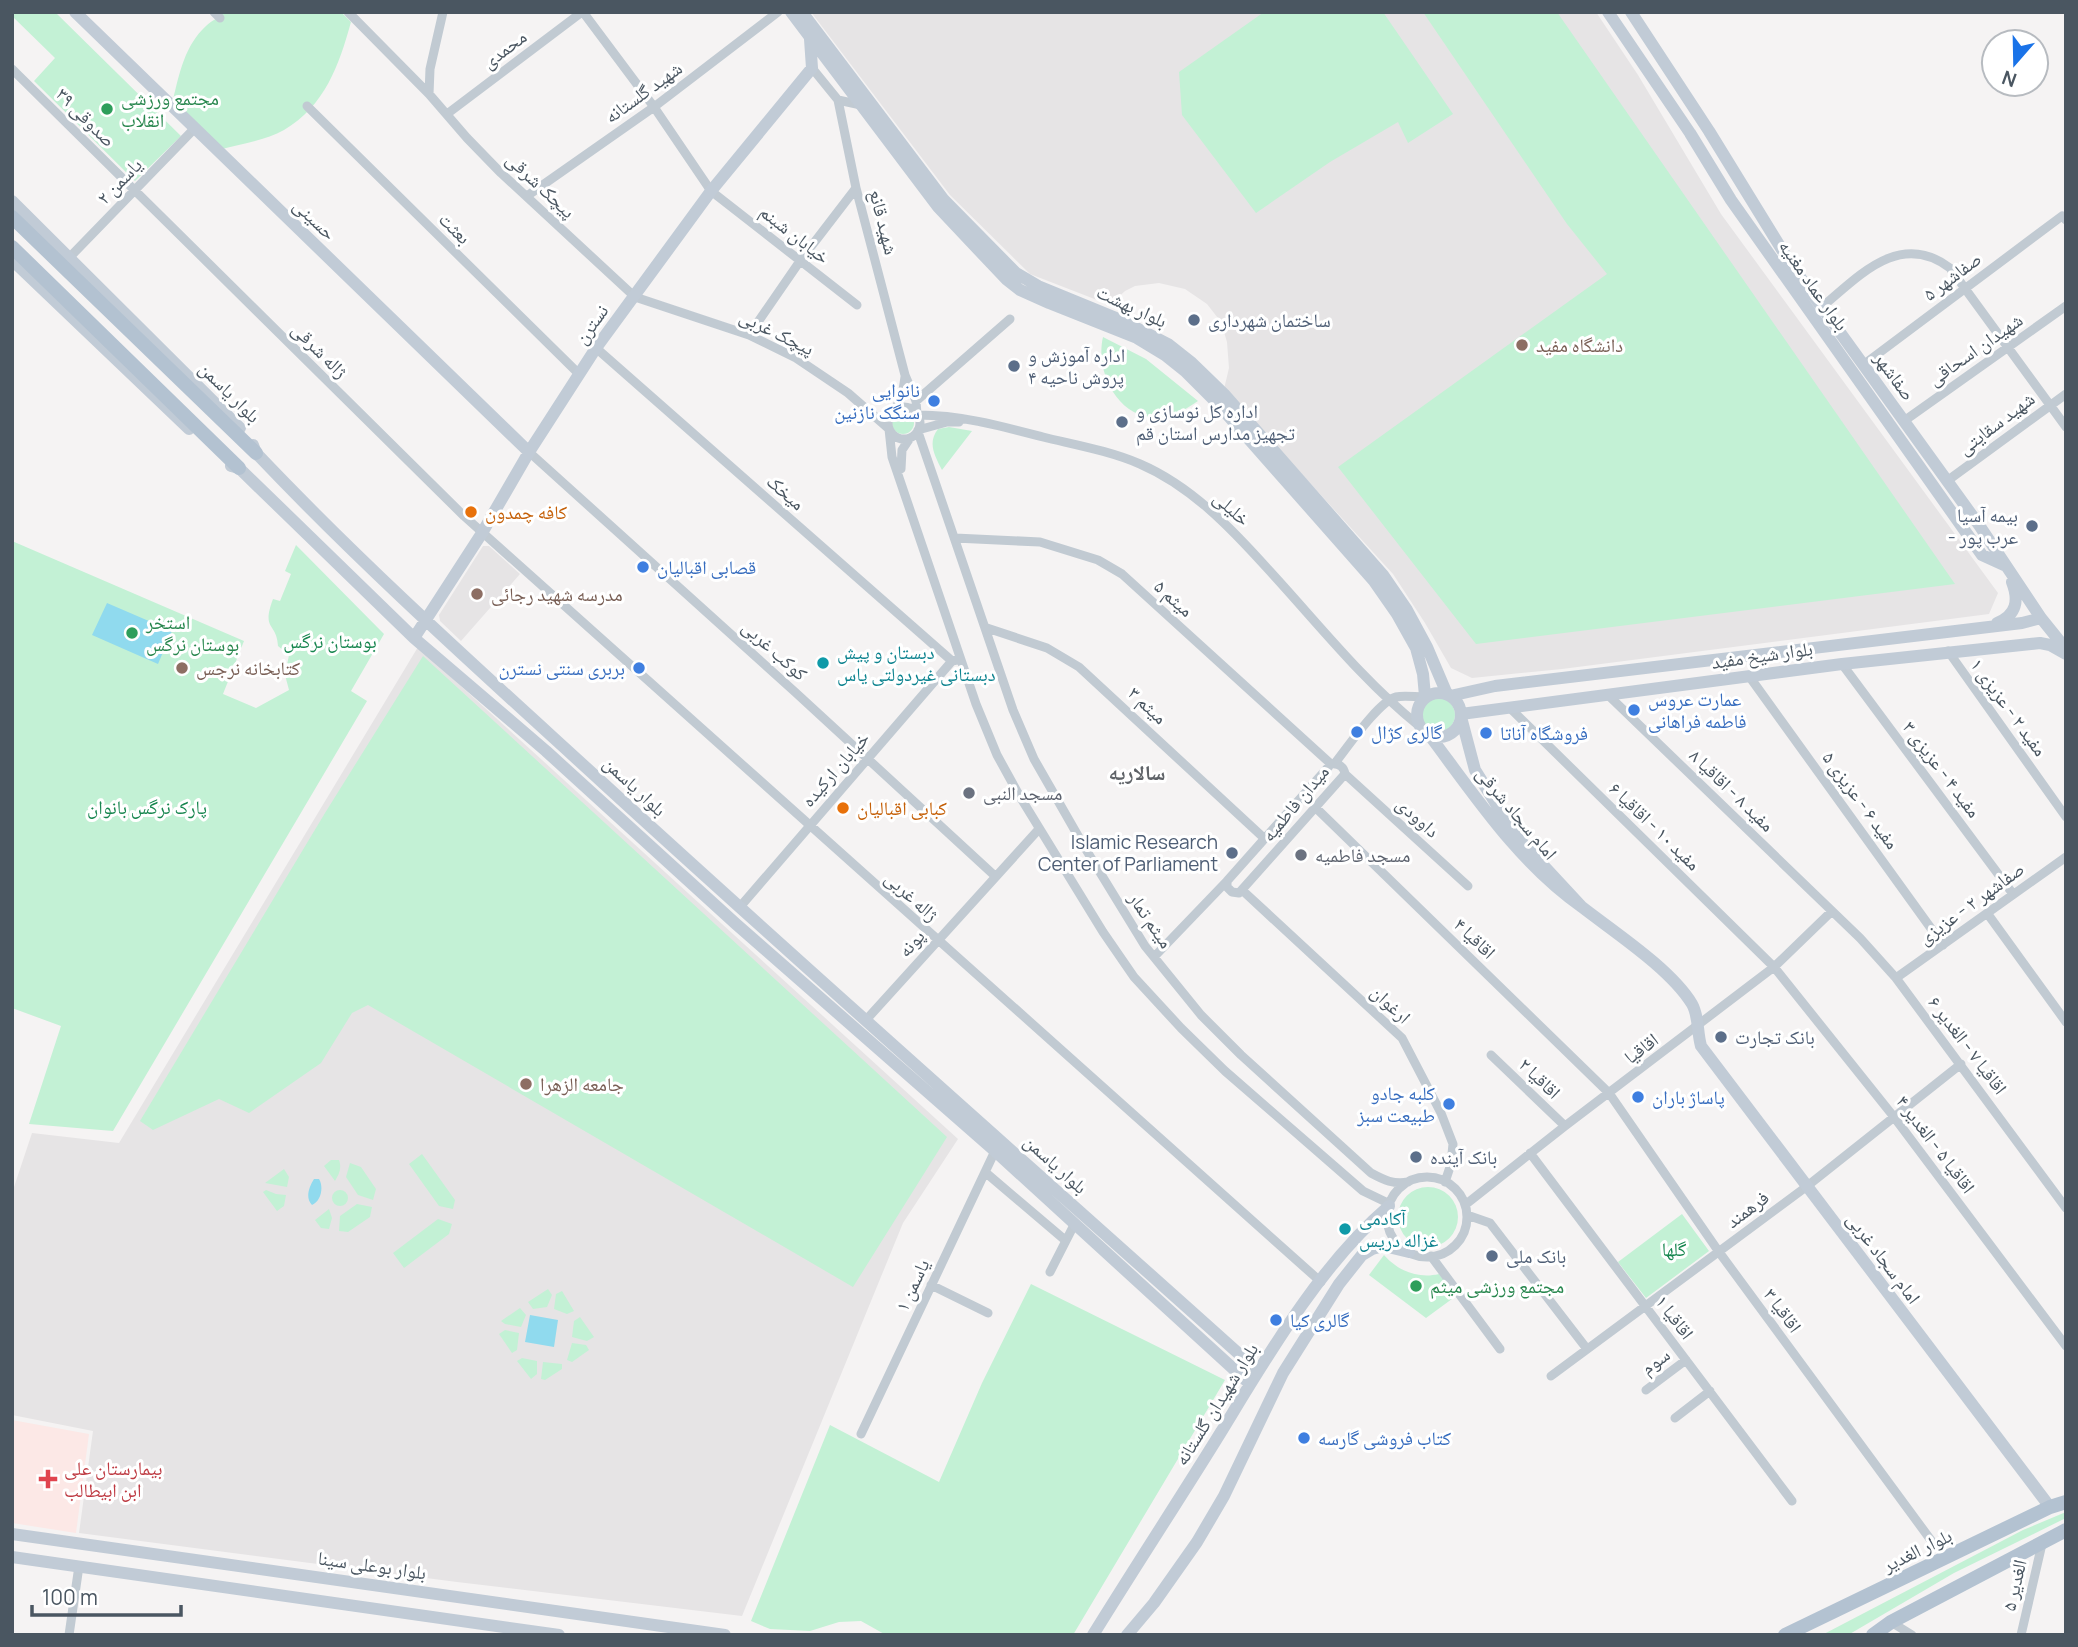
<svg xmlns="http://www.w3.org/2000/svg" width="2078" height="1647" font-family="Manrope,'Noto Naskh Arabic',sans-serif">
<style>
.education{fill:#e6e4e5}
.medical{fill:#fce8e6}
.green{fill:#c3f1d5}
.water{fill:#90daee}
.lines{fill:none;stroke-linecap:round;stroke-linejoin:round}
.street{stroke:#c1cad2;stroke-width:9}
.secondary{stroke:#c1cbd6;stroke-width:12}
.primary{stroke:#b3c2d1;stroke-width:14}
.leisure-dot{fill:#2e9e5b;stroke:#fff;stroke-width:2.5}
.service-dot{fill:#5c6f8a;stroke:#fff;stroke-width:2.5}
.education-dot{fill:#8d6e63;stroke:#fff;stroke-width:2.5}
.shop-dot{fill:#3f7fe0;stroke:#fff;stroke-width:2.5}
.food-dot{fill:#e8710a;stroke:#fff;stroke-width:2.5}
.culture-dot{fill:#0f9aa8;stroke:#fff;stroke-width:2.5}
.worship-dot{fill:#6b7280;stroke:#fff;stroke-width:2.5}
.health-dot{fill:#e0444e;stroke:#fff;stroke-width:2.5}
.labels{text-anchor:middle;stroke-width:6;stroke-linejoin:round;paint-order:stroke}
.street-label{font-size:19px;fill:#4a5661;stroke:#fff}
.leisure-label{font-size:19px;fill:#27864d;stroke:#fff;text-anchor:start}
.service-label{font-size:19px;fill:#4e5e75;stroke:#fff;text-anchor:start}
.education-label{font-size:19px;fill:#785e54;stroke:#fff;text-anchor:start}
.shop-label{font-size:19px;fill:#366cbe;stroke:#fff;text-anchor:start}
.food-label{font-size:19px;fill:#c56008;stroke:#fff;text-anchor:start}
.park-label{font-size:19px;fill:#17864f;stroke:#fff}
.culture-label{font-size:19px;fill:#0d838f;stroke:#fff;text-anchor:start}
.worship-label{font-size:19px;fill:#5b616d;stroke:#fff;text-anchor:start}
.health-label{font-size:19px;fill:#be3a42;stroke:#fff;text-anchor:start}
.neighbourhood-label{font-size:21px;font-weight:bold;fill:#5f6368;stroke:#fff}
</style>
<rect width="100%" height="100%" fill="#f5f3f3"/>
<path class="education" d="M811,12H1596L1638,75L1721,214L1998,593L1989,614L1562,669L1472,678L1451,668L1425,623L1393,574L1224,389L1229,368L1227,342L1221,322L1207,304L1185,289L1159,283L1135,286L1125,291L1110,305L1030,274L950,195Z
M483,546H489L520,574L461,641L440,621L439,615Z
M418,647L958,1139L903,1223L742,1616L457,1582L79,1533L93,1431L12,1415V1193L32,1133L119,1143Z"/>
<path class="medical" d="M12,1420L89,1434L76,1533L12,1523Z"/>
<path class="green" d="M12,12H55L181,136L135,181L34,81L55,58L12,16Z
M223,12H341L351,22C339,65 325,106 284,130C266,140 242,144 222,149L173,100C179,74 185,45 206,26C212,20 218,19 223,12Z
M1264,12H1383L1453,114L1408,143L1398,122L1330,162L1256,213L1182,115L1179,72Z
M1423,12H1557L1955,584L1476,644L1338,467L1607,274L1567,224Z
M1103,337L1146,359L1198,401C1189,407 1179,414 1168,416C1123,427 1094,376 1103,337Z
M892 423a11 11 0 1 1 22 0a11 11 0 1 1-22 0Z
M949,427L972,431L942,470C935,456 927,443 938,429Z
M12,541L244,641L223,694L256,708L289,690L285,675L289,655L278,646C277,622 261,631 273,599L280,601L291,574L285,571L296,545L384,634L351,691L367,701L113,1131L29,1124L61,1026L12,1008Z
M423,656L947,1137L853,1287L368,1005L352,1013L321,1063L249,1113L219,1099L153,1130L140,1121L325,813Z
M1421 715a17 17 0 1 1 34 0a17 17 0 1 1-34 0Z
M422,1154L455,1200L453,1209L439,1206L409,1164Z
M331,1160H339C342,1169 339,1174 335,1181L324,1166Z
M350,1163L361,1167L376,1189L373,1200L358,1195L346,1177Z
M284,1169L289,1177L287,1187L265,1183Z
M1398 1217a30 30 0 1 1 60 0a30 30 0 1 1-60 0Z
M332 1198a8 8 0 1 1 16 0a8 8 0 1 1-16 0Z
M266,1190L276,1194L286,1195L284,1206L277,1211L263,1192Z
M357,1204L372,1207L370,1217L348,1232L339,1231L340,1216Z
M329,1209L332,1218L329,1229L321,1228L315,1220Z
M1682,1214L1709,1251L1646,1298L1618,1262Z
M438,1219L452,1224L449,1234L404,1268L393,1253Z
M1384,1255C1398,1271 1418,1279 1439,1274L1456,1296L1426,1318L1369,1275Z
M1031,1284L1225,1380L1073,1635H886L861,1621L839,1622L810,1631L770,1629L751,1621L830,1425L939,1482L982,1383Z
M548,1289L552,1295L547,1307L533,1309L528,1302Z
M562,1291L574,1311L567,1314L554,1309L556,1294Z
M520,1308L526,1315L521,1327L505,1324L501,1321Z
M580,1317L594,1337L587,1341L572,1337L574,1321Z
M505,1330L519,1333L517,1350L512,1353L499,1334Z
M572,1343L586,1345L589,1350L572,1362L567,1360Z
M522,1358L537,1361V1374L531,1379L517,1361Z
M543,1362L562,1364V1369L545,1380L541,1379Z
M2066,1512V1518L1954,1573L1848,1635H1822L2023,1530Z"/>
<path class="water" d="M107,603L172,631L158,664L92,635Z
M314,1179H319C324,1187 321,1201 312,1205C305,1198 309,1187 314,1179Z
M530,1315L558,1320L554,1347L525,1342Z"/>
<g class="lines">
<path class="street" d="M214,12L220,18
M348,12L429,94L467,138L501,173L635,297L749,335L796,358L848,393L888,428
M583,12L654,107L711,191L857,305
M812,68L838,100L856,188L905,375L916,401L917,414
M12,69L464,516L1321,1282
M429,94L430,69L443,12
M838,100L861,105
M307,106L579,374
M447,114L582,12
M527,196L654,107L778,12
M69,258L194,129
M1822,307C1859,276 1900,230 1950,268L2066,427
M749,335L800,261L856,188
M596,348L952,661
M1863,365L2062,216L2066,220
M916,401L1010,319
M888 423a16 16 0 1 1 32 0a16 16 0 1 1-32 0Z
M894,410L902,397L905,377
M918,415C961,415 1001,426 1043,437C1076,445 1110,451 1140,464C1191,486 1231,528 1267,568C1316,621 1362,680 1418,725
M1904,421L2066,306
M889,429L892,457L976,704L997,755L1019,795L1103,932L1134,977L1181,1028L1225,1071L1363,1191L1390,1204
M918,430L947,422H959
M918,432L1013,710L1034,759L1085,848L1145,946L1201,1015L1241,1055L1371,1173C1384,1180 1394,1185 1408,1182
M529,452L795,692L995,876
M901,469L902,450L910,438
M1947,481L2066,394
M955,538L1040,542L1098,560L1122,574L1331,764C1339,763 1344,767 1345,774L1239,893L1232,892L1227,887V881L1331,764
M987,628L1047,648L1079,667L1265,839
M1948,651L2066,817
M1842,664L2013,894
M1749,676L1943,945
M1608,695L1860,938L1896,978L2066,1208
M1511,709L1774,967L1894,1117L2066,1346
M1335,763C1347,748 1379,701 1396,697C1404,695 1415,697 1424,697
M1345,774L1468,886
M1316,808L1609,1093L1719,1252L1933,1543
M1242,890L1402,1038L1441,1113L1453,1144L1451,1164L1445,1182
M739,908L952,661L957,660
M1987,913L2066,1022
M1154,957L1227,881
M1896,978L2066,857
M866,1020L1039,829
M1491,1055L1565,1126
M1530,1153L1792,1501
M985,1172L1065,1240
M1387 1217a40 40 0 1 1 80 0a40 40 0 1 1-80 0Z
M1465,1205L1565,1126L1774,967L1832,911
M1467,1215L1490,1223L1587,1349
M1431,1256L1500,1349
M1050,1272L1075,1223
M931,1285L988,1313
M1551,1376L1806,1187L1961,1064
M1646,1390L1686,1360
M1675,1418L1710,1391
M861,1434L995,1151
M1891,1622L1912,1635
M69,1635L79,1566
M2021,1635L2042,1544"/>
<path class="secondary" d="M75,12L529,452
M791,12L938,207L1006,279L1020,290L1049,303L1137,338L1165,355L1185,371L1217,403L1374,581L1397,614L1416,648L1423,674L1425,696
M802,12L944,200L1016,273L1038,286L1121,320L1168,344L1192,363L1224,394L1383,575L1407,610L1427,647L1447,694
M1608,12L1690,133L1731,200L1982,555L2004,565
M1631,12L1709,131L1792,266L1979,525L2041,618L2066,649
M12,201L240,428
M12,260L189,429
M253,445L256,453C366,569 485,675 603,783C819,981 1040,1175 1258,1371
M231,466L239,468L414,638L546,751L736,924L995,1151L1250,1384
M1997,623C2017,615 2019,600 2012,582
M414,638L482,533L529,452L596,348L711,191L812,68L810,39
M1417 715a22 22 0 1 1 44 0a22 22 0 1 1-44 0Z
M1450,696L1495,686L2022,623L2041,618
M1461,714L1842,664L2040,643L2050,645L2066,654
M1430,736C1475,796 1519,863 1582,907L1516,836L1475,770L1461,717
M1582,907C1614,932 1671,969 1692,1004C1699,1016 1697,1032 1701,1046L2050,1507
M12,1534L725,1635
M12,1557L559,1635
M1093,1635C1135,1567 1179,1500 1221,1432C1268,1355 1320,1265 1389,1206
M1127,1635L1154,1603L1197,1542L1224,1496L1283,1373L1339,1284L1362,1255L1372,1249L1384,1246L1409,1252"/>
<path class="primary" d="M12,217L256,453
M12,247L239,468
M1785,1635L2050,1507L2066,1502
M1873,1635L1891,1622L2066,1530"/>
</g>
<g class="leisure-dot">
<circle cx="107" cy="109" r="7"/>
<circle cx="132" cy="633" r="7"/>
<circle cx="1416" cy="1286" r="7"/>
</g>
<g class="service-dot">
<circle cx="1194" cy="320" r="7"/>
<circle cx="1014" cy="366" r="7"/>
<circle cx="1122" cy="422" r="7"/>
<circle cx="2032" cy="526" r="7"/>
<circle cx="1232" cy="853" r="7"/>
<circle cx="1721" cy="1037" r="7"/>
<circle cx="1416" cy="1157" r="7"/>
<circle cx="1492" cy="1256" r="7"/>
</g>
<g class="education-dot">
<circle cx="1522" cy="345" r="7"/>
<circle cx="477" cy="594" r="7"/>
<circle cx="182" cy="668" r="7"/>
<circle cx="526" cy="1084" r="7"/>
</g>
<g class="shop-dot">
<circle cx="934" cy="401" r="7"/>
<circle cx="643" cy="567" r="7"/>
<circle cx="639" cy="668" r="7"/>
<circle cx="1634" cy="710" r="7"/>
<circle cx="1357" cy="732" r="7"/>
<circle cx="1486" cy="733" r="7"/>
<circle cx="1638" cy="1097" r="7"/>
<circle cx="1449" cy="1104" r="7"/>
<circle cx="1276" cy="1320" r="7"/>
<circle cx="1304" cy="1438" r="7"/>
</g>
<g class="food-dot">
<circle cx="471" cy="512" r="7"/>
<circle cx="843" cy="808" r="7"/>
</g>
<g class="culture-dot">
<circle cx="823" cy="663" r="7"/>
<circle cx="1345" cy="1229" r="7"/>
</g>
<g class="worship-dot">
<circle cx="969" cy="793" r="7"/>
<circle cx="1301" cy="855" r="7"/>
</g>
<path class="health-dot" d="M44.5 1468.5h7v7h7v7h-7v7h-7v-7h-7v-7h7z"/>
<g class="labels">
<g class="street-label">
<text transform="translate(504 49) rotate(-37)" y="7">محمدی</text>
<text transform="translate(643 92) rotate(-36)" y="7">شهید گلستانه</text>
<text transform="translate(86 117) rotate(45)" y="7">صدوقی ۳۹</text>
<text transform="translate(119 181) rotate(-46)" y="7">یاسمن ۲</text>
<text transform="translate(541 185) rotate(43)" y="7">پیچک شرقی</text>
<text transform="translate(315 219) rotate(44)" y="7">حسینی</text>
<text transform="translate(884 222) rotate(76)" y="7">شهید قانع</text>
<text transform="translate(455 228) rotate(45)" y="7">بعثت</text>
<text transform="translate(795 234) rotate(38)" y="7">خیابان شبنم</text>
<text transform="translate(1952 276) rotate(-37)" y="7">صفاشهر ۵</text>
<text transform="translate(1814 285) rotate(55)" y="7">بلوار عماد مغنیه</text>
<text transform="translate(1132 306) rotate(25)" y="7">بلوار بهشت</text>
<text transform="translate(591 324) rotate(-54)" y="7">نسترن</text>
<text transform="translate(777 332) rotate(26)" y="7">پیچک غربی</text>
<text transform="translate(1975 349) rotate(-35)" y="7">شهیدان اسحاقی</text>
<text transform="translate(320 350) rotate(45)" y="7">ژاله شرقی</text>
<text transform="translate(1895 376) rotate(54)" y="7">صفاشهر</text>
<text transform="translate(230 392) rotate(45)" y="7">بلوار یاسمن</text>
<text transform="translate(1996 423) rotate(-37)" y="7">شهید سقایتی</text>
<text transform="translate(786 492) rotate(41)" y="7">میخک</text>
<text transform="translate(1232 508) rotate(42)" y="7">خلیلی</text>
<text transform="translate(1174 598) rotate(42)" y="7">میثم ۵</text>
<text transform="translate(775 650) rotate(42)" y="7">کوکب غربی</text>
<text transform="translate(1762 655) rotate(-8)" y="7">بلوار شیخ مفید</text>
<text transform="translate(1148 705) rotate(43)" y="7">میثم ۳</text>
<text transform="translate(2009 707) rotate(54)" y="7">مفید ۲ - عزیزی ۱</text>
<text transform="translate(835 769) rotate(-49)" y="7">خیابان ارکیده</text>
<text transform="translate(1942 769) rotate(53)" y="7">مفید ۴ - عزیزی ۳</text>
<text transform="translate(635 786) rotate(43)" y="7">بلوار یاسمن</text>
<text transform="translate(1732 790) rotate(44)" y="7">مفید ۸ - اقاقیا ۸</text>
<text transform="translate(1861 800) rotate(54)" y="7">مفید ۶ - عزیزی ۵</text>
<text transform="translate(1295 803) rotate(-50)" y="7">میدان فاطمیه</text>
<text transform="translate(1517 813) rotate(50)" y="7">امام سجاد شرقی</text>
<text transform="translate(1418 817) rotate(42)" y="7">داوودی</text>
<text transform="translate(1655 826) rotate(44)" y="7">مفید ۱۰ - اقاقیا ۶</text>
<text transform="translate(912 896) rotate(42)" y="7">ژاله غربی</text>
<text transform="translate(1971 903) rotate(-36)" y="7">صفاشهر ۲ - عزیزی</text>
<text transform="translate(1151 920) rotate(56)" y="7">میثم تمار</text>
<text transform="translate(1475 938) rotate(44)" y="7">اقاقیا ۴</text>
<text transform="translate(911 943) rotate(-48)" y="7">پونه</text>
<text transform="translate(1391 1004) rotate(43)" y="7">ارغوان</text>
<text transform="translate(1968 1045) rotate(53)" y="7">اقاقیا ۷ - الغدیر ۶</text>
<text transform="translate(1641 1048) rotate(-37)" y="7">اقاقیا</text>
<text transform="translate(1540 1078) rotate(44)" y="7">اقاقیا ۲</text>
<text transform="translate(1936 1144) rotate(53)" y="7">اقاقیا ۵ - الغدیر ۴</text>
<text transform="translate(1056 1164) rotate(42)" y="7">بلوار یاسمن</text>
<text transform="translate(1747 1209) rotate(-37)" y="7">فرهمند</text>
<text transform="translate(1884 1258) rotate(53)" y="7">امام سجاد غربی</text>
<text transform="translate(912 1285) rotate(-65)" y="7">یاسمن ۱</text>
<text transform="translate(1783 1310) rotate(54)" y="7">اقاقیا ۳</text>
<text transform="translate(1675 1317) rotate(53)" y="7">اقاقیا ۱</text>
<text transform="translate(1655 1361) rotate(-37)" y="7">سوم</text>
<text transform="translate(1216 1404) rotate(-58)" y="7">بلوار شهیدان گلستانه</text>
<text transform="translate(1917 1550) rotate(-26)" y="7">بلوار الغدیر</text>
<text transform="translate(372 1565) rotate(8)" y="7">بلوار بوعلی سینا</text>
<text transform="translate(2014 1585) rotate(-77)" y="7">الغدیر ۵</text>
</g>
<g class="leisure-label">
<text x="121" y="105">مجتمع ورزشی<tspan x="121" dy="22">انقلاب</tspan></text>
<text x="146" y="629">استخر<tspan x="146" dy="22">بوستان نرگس</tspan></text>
<text x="1430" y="1293">مجتمع ورزشی میثم</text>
</g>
<g class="service-label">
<text x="1208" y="327">ساختمان شهرداری</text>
<text x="1028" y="362">اداره آموزش و<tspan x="1028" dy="22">پروش ناحیه ۴</tspan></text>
<text x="1136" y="418">اداره کل نوسازی و<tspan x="1136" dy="22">تجهیز مدارس استان قم</tspan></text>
<text x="2018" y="522" text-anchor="end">بیمه آسیا<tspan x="2018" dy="22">- عرب پور</tspan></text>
<text x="1218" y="849" text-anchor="end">Islamic Research<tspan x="1218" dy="22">Center of Parliament</tspan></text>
<text x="1735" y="1044">بانک تجارت</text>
<text x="1430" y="1164">بانک آینده</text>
<text x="1506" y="1263">بانک ملی</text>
</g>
<g class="education-label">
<text x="1536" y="352">دانشگاه مفید</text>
<text x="491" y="601">مدرسه شهید رجائی</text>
<text x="196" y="675">کتابخانه نرجس</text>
<text x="540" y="1091">جامعه الزهرا</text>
</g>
<g class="shop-label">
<text x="920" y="397" text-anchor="end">نانوایی<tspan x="920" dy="22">سنگک نازنین</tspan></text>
<text x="657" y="574">قصابی اقبالیان</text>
<text x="625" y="675" text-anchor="end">بربری سنتی نسترن</text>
<text x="1648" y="706">عمارت عروس<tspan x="1648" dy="22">فاطمه فراهانی</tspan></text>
<text x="1371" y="739">گالری کژال</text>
<text x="1500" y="740">فروشگاه آناتا</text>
<text x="1435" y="1100" text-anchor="end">کلبه جادو<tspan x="1435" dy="22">طبیعت سبز</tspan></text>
<text x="1652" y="1104">پاساژ باران</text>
<text x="1290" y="1327">گالری کیا</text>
<text x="1318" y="1445">کتاب فروشی گارسه</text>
</g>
<g class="food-label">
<text x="485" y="519">کافه چمدون</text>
<text x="857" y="815">کبابی اقبالیان</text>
</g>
<g class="park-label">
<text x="330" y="648">بوستان نرگس</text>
<text x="147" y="814">پارک نرگس بانوان</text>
<text x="1674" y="1256">گلها</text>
</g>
<g class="culture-label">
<text x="837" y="659">دبستان و پیش<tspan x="837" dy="22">دبستانی غیردولتی یاس</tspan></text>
<text x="1359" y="1225">آکادمی<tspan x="1359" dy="22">غزاله دریس</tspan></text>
</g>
<g class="worship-label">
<text x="983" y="800">مسجد النبی</text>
<text x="1315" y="862">مسجد فاطمیه</text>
</g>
<g class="health-label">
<text x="64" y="1475">بیمارستان علی<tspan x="64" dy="22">ابن ابیطالب</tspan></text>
</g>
<g class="neighbourhood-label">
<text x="1137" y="780">سالاریه</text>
</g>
</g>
<rect width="2078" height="1647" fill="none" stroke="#4a5661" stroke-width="28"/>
<g transform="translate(2015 63) rotate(200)"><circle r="33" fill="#ffffff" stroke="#b7bbc0" stroke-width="2"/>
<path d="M0-5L12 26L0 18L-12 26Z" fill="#1a73e8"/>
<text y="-10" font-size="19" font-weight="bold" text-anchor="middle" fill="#4a5661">N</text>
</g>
<path d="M32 1605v10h149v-10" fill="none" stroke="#4a5661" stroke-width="3.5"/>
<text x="42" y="1605" font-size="21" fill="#4a5661" stroke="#ffffff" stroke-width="5" paint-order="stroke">100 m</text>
</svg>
